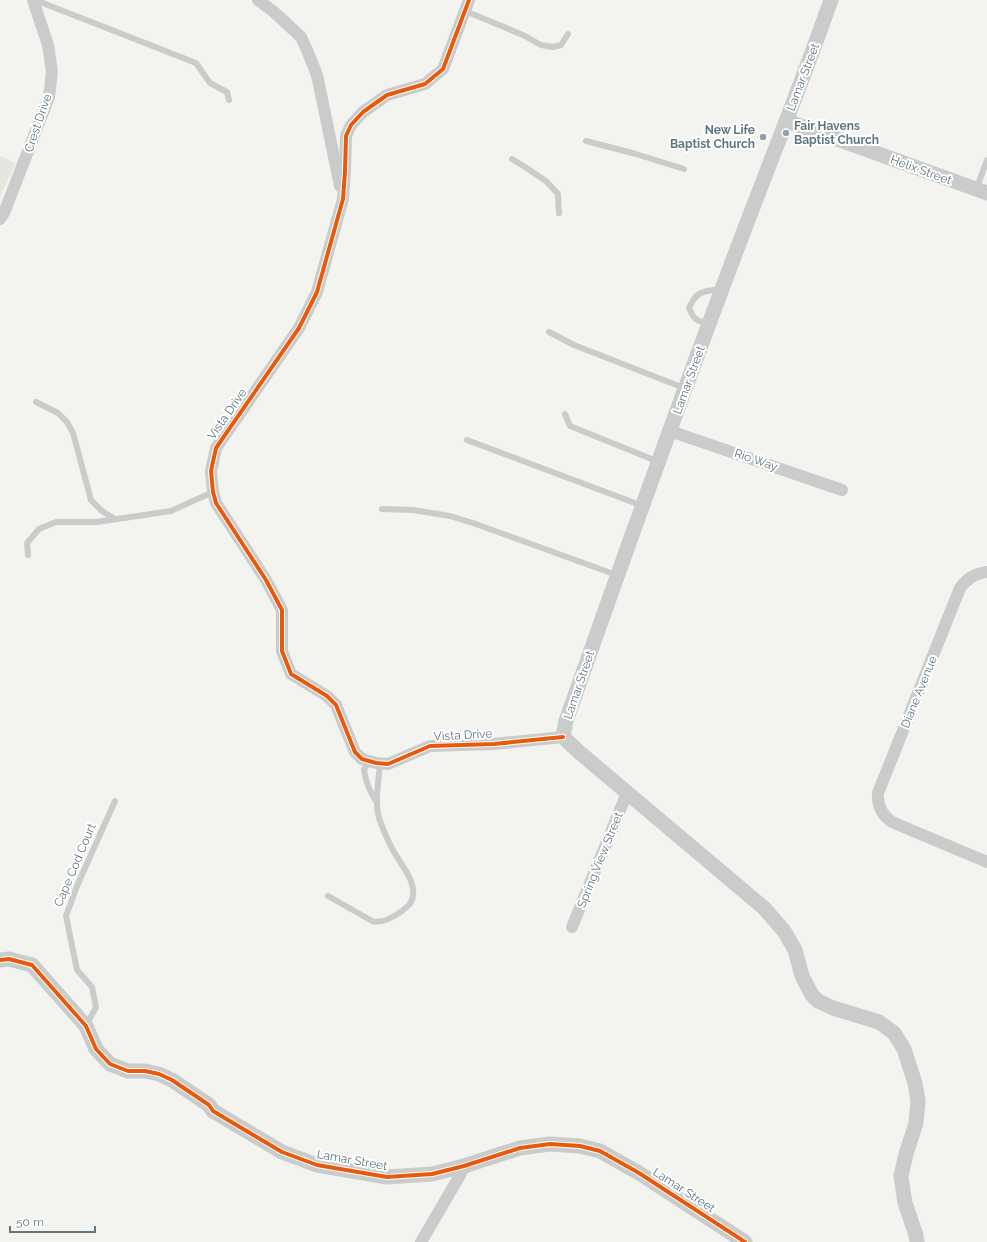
<svg xmlns="http://www.w3.org/2000/svg" width="987" height="1242" font-family="Raleway,sans-serif">
<style>
.green{fill:#e2e6de}
.lines{fill:none;stroke-linecap:round;stroke-linejoin:round}
.service{stroke:#cacccc;stroke-width:6}
.minor{stroke:#cacccc;stroke-width:12}
.tertiary{stroke:#cacccc;stroke-width:15}
.cycleway-casing{stroke:#fff;stroke-width:6}
.cycleway{stroke:#e8590c;stroke-width:4}
.poi-dot{fill:#93a2a9;stroke:#fff;stroke-width:1.5}
.labels{text-anchor:middle;stroke-width:4;stroke-linejoin:round;paint-order:stroke}
.street-label{font-size:12px;fill:#607783;stroke:#fff}
.poi-label{font-size:12px;font-weight:bold;fill:#607783;stroke:#fff;text-anchor:start}
</style>
<rect width="100%" height="100%" fill="#f3f3f0"/>
<path class="green" d="M0,156L16,163L0,196Z"/>
<g class="lines">
<path class="service" d="M35,0L196,63L210,83L227,92L229,100
M465,11L523,35L541,45L553,47L561,45L568,34
M586,141L636,154L684,169
M512,159L525,167L546,181L558,194L559,213
M976,190L987,160
M709,324C697,321 693,319 689,308C697,290 703,292 721,289
M549,332L574,345L684,388
M36,402L58,413L67,422L73,433L91,500L102,511L115,519
M565,414L570,426L659,462
M467,440L643,506
M382,509L413,510L450,516L473,523L611,573L615,579
M28,555L27,543L39,529L56,522H97L171,511L213,492
M370,761L364,769C365,782 370,792 377,803
M328,896L374,922C385,922 393,918 402,911C404,909 407,907 409,905C422,888 402,866 394,852C388,842 383,829 379,818C374,801 379,781 380,763
M86,1026L96,1007L92,987L77,970L66,916L77,886L115,801"/>
<path class="minor" d="M258,0L274,12L301,37L307,50L317,75L340,186
M469,0L443,69L425,84L387,95L363,112L351,125L346,136L345,171L343,199L317,292L299,328L216,448L211,471L213,492L216,503L266,580L282,610V651L291,674L327,696L336,705L355,752L362,759L376,763L388,764L430,746L494,744L563,737
M0,219L4,213L49,97L52,72L48,45L33,0
M670,431L842,490
M987,572C974,574 968,578 960,588L878,793C877,805 882,815 892,822L987,862
M572,927L627,793
M421,1242L459,1177L464,1166"/>
<path class="tertiary" d="M831,0C804,77 774,152 745,228C683,391 624,556 566,721L563,737L579,752L764,908L784,931L795,950L802,976L812,995L818,1001L833,1008L879,1022L894,1033L904,1049L915,1083L918,1101L916,1123L906,1154L901,1176L905,1203L916,1235L917,1242
M787,121L987,193
M0,960L9,959L32,965L86,1026L96,1049L110,1064L128,1071H145L159,1074L172,1080L209,1105L213,1111L282,1152L317,1165L387,1177L432,1174L464,1166L520,1148L550,1144L580,1146L600,1151L639,1173L745,1242"/>
<g class="cycleway-casing">
<path id="cycleway" d="M469,0L443,69L425,84L387,95L363,112L351,125L346,136L345,171L343,199L317,292L299,328L216,448L211,471L213,492L216,503L266,580L282,610V651L291,674L327,696L336,705L355,752L362,759L376,763L388,764L430,746L494,744L563,737
M0,960L9,959L32,965L86,1026L96,1049L110,1064L128,1071H145L159,1074L172,1080L209,1105L213,1111L282,1152L317,1165L387,1177L432,1174L464,1166L520,1148L550,1144L580,1146L600,1151L639,1173L745,1242"/>
</g>
<use href="#cycleway" class="cycleway"/>
</g>
<g class="poi-dot">
<circle cx="786" cy="133" r="4"/>
<circle cx="763" cy="137" r="4"/>
</g>
<g class="labels">
<g class="street-label">
<text transform="translate(803 77) rotate(-69)" y="4">Lamar Street</text>
<text transform="translate(38 123) rotate(-71)" y="4">Crest Drive</text>
<text transform="translate(921 170) rotate(20)" y="4">Helix Street</text>
<text transform="translate(689 380) rotate(-70)" y="4">Lamar Street</text>
<text transform="translate(227 414) rotate(-55)" y="4">Vista Drive</text>
<text transform="translate(756 460) rotate(19)" y="4">Rio Way</text>
<text transform="translate(579 685) rotate(-71)" y="4">Lamar Street</text>
<text transform="translate(919 692) rotate(-68)" y="4">Diane Avenue</text>
<text transform="translate(463 735) rotate(-3)" y="4">Vista Drive</text>
<text transform="translate(600 860) rotate(-68)" y="4">Spring View Street</text>
<text transform="translate(75 865) rotate(-67)" y="4">Cape Cod Court</text>
<text transform="translate(352 1160) rotate(10)" y="4">Lamar Street</text>
<text transform="translate(684 1190) rotate(33)" y="4">Lamar Street</text>
</g>
<g class="poi-label">
<text x="794" y="130">Fair Havens<tspan x="794" dy="14">Baptist Church</tspan></text>
<text x="755" y="134" text-anchor="end">New Life<tspan x="755" dy="14">Baptist Church</tspan></text>
</g>
</g>
<path d="M10 1226v6h85v-6" fill="none" stroke="#607783" stroke-width="2"/>
<text x="16" y="1226" font-size="12" fill="#607783" stroke="#ffffff" stroke-width="3" paint-order="stroke">50 m</text>
</svg>
